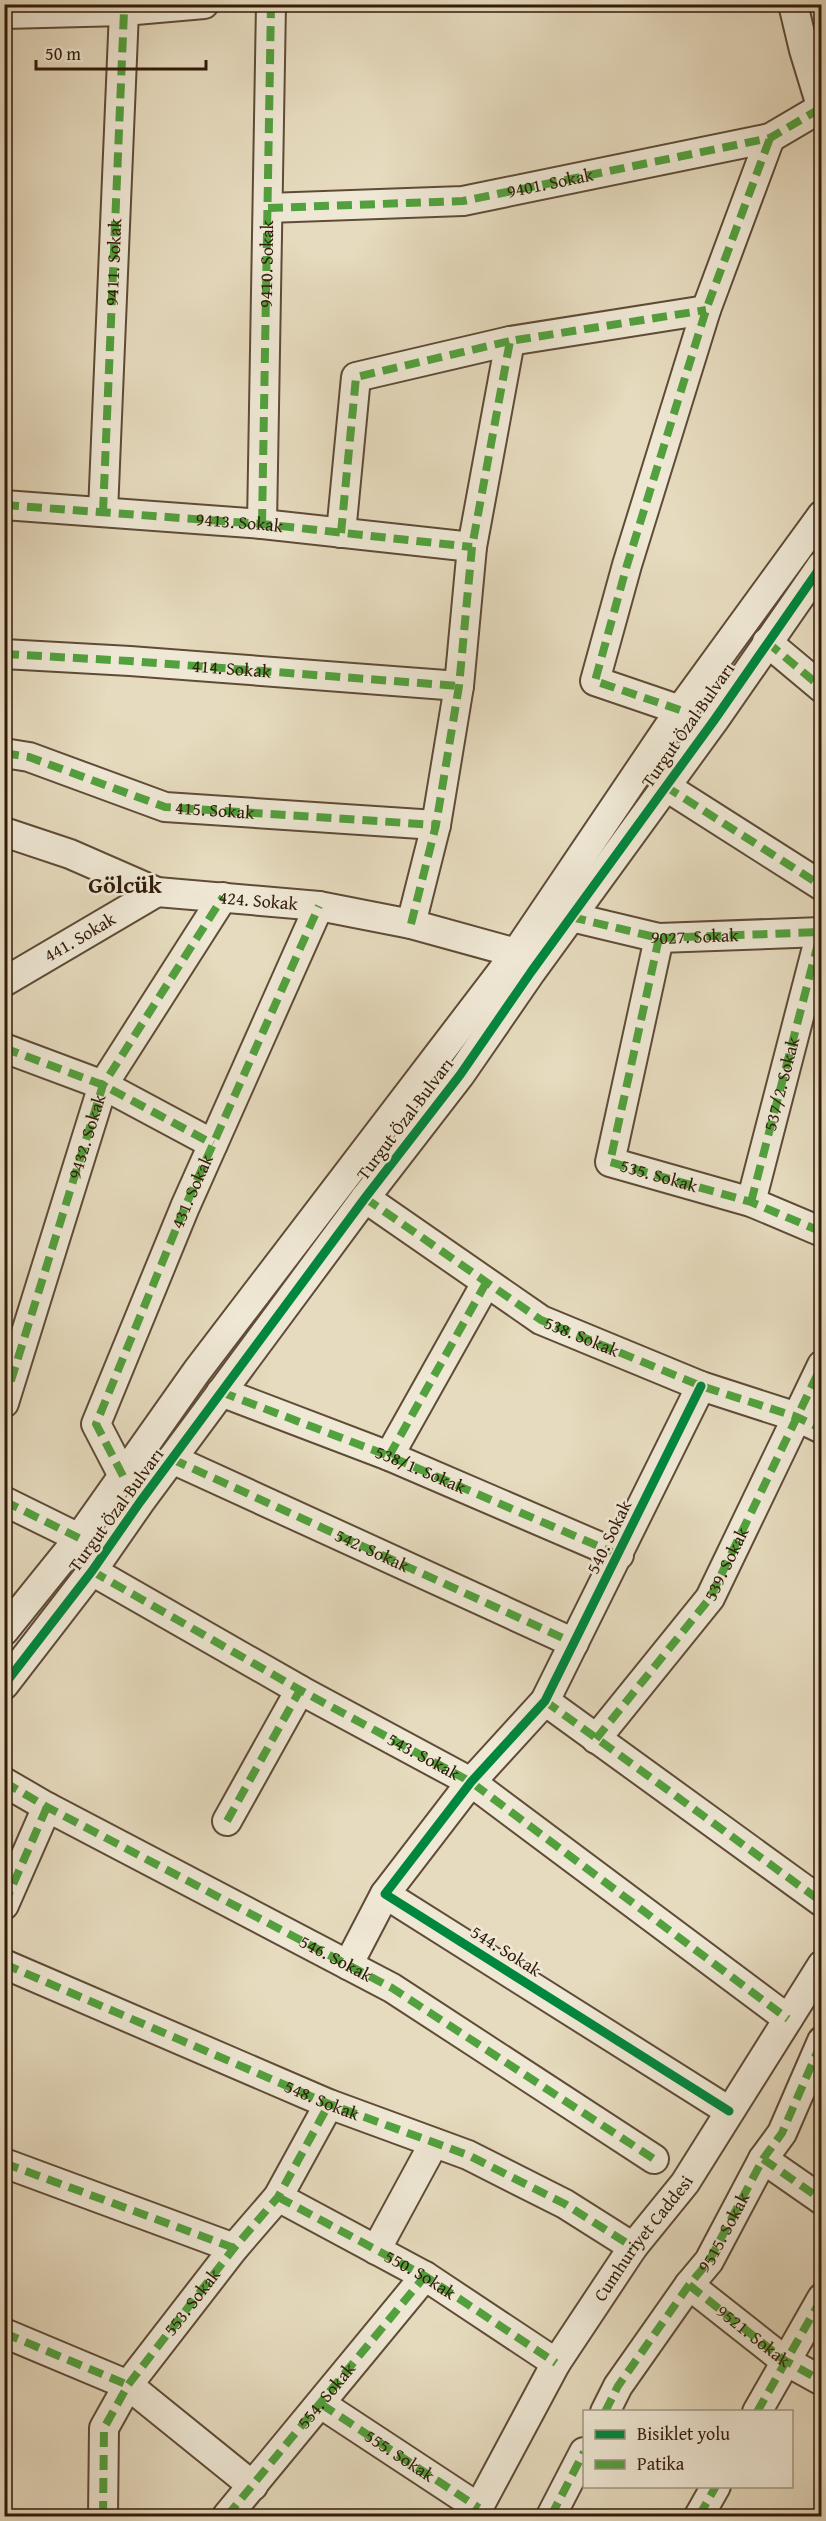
<svg xmlns="http://www.w3.org/2000/svg" width="826" height="2521" font-family="'Gentium Book Plus',serif">
<style>
.lines{fill:none;stroke-linecap:round;stroke-linejoin:round}
.minor-casing{stroke:#5f4b37;stroke-width:32}
.minor{stroke:#efe8d5;stroke-width:28}
.quiet{stroke:#52a13e;stroke-width:8;stroke-dasharray:15 8;stroke-linecap:butt}
.cycleway-casing{stroke:#efe8d5;stroke-width:13}
.cycleway{stroke:#00873e;stroke-width:9}
.labels{text-anchor:middle;stroke-width:5;stroke-linejoin:round;paint-order:stroke}
.street-label{font-size:18px;fill:#321b0a;stroke:#efe8d5}
.district-label{font-size:24px;font-weight:bold;fill:#321b0a;stroke:#efe8d5}
</style>
<rect width="100%" height="100%" fill="#e6dbbe"/>
<filter id="stains"><feTurbulence type="fractalNoise" baseFrequency=".00333" numOctaves="4"/><feColorMatrix values="0 0 0 0 .2 0 0 0 0 .09 0 0 0 0 .02 0 0 0 .5 -.17"/></filter>
<radialGradient id="worn" r=".72"><stop offset=".6" stop-color="#630" stop-opacity="0"/><stop offset="1" stop-color="#630" stop-opacity=".3"/></radialGradient>
<g class="lines">
<defs>
<g id="minor">
<polyline points="793,4 804,50 822,109"/>
<polyline points="4,14 124,11 204,4"/>
<polyline points="268,208 463,201 770,138 821,108"/>
<polyline points="4,505 262,524 472,547"/>
<path id="s1" d="M103,512L124,11"/>
<polyline points="262,524 271,4"/>
<polyline points="341,533 356,377 510,341"/>
<polyline points="767,642 822,688"/>
<polyline points="4,654 130,661 459,686"/>
<polyline points="680,710 595,681 627,565 706,310 770,138"/>
<polyline points="4,753 29,757 165,807 436,825"/>
<polyline points="665,786 822,886"/>
<path id="s2" d="M4,832L70,854L157,892L319,906L411,924L516,953"/>
<polyline points="571,917 659,938 822,932"/>
<polyline points="411,924 436,825 459,686 472,547 510,341 706,310"/>
<path id="s3" d="M659,938L610,1162L751,1202L822,1232"/>
<path id="s4" d="M4,982L157,892"/>
<polyline points="4,1048 103,1085 213,1144"/>
<polyline points="365,1198 541,1320 701,1386 797,1417 822,1429"/>
<polyline points="751,1202 821,932"/>
<polyline points="701,1386 545,1701 471,1782 385,1894 729,2111"/>
<path id="s5" d="M221,1392L389,1456L619,1555"/>
<polyline points="4,1403 103,1085 223,897"/>
<polyline points="389,1456 486,1283"/>
<path id="s6" d="M172,1459L574,1643"/>
<path id="s7" d="M123,1476L96,1424L185,1207L319,906"/>
<polyline points="4,1501 79,1538"/>
<path id="s8" d="M92,1571L300,1690L471,1782L788,2019"/>
<polyline points="4,1631 79,1538 197,1371 516,953 680,710 822,515"/>
<polyline points="4,1685 92,1571 140,1502 365,1198 460,1075 531,972 715,719 822,565"/>
<polyline points="545,1701 822,1902"/>
<polyline points="596,1739 710,1598 822,1365"/>
<polyline points="4,1782 47,1807 392,1988 654,2159"/>
<polyline points="227,1821 300,1690"/>
<polyline points="4,1905 47,1807"/>
<path id="s9" d="M4,1964L329,2104L468,2155L565,2204L633,2247"/>
<polyline points="348,1965 385,1894"/>
<polyline points="763,2159 822,2200"/>
<polyline points="4,2163 234,2248"/>
<polyline points="278,2197 425,2276 556,2363"/>
<polyline points="376,2250 434,2143"/>
<polyline points="689,2285 784,2360 822,2381"/>
<polyline points="4,2333 128,2385 253,2486"/>
<polyline points="321,2404 479,2508"/>
<polyline points="605,2412 618,2386 689,2285 709,2261 763,2159 782,2133 822,2041"/>
<polyline points="757,2412 822,2298"/>
<path id="s10" d="M103,2516L104,2428L128,2385L234,2248L278,2197L329,2104"/>
<path id="s11" d="M227,2516L425,2276"/>
<path id="s12" d="M474,2516L556,2363L633,2247L685,2183L822,1965"/>
<polyline points="551,2516 584,2452"/>
<polyline points="699,2516 716,2486"/>
</g>
</defs>
<use href="#minor" class="minor-casing"/>
<use href="#minor" class="minor"/>
<g class="quiet">
<path id="s13" d="M268,208L463,201L770,138L821,108"/>
<path id="s14" d="M4,505L262,524L472,547"/>
<polyline points="103,512 124,11"/>
<path id="s15" d="M262,524L271,4"/>
<polyline points="341,533 356,377 510,341"/>
<polyline points="767,642 822,688"/>
<path id="s16" d="M4,654L130,661L459,686"/>
<polyline points="680,710 595,681 627,565 706,310 770,138"/>
<path id="s17" d="M4,753L29,757L165,807L436,825"/>
<polyline points="665,786 822,886"/>
<path id="s18" d="M571,917L659,938L822,932"/>
<polyline points="411,924 436,825 459,686 472,547 510,341 706,310"/>
<polyline points="659,938 610,1162 751,1202 822,1232"/>
<polyline points="4,1048 103,1085 213,1144"/>
<path id="s19" d="M365,1198L541,1320L701,1386L797,1417L822,1429"/>
<path id="s20" d="M751,1202L821,932"/>
<polyline points="221,1392 389,1456 619,1555"/>
<path id="s21" d="M4,1403L103,1085L223,897"/>
<polyline points="389,1456 486,1283"/>
<polyline points="172,1459 574,1643"/>
<polyline points="123,1476 96,1424 185,1207 319,906"/>
<polyline points="4,1501 79,1538"/>
<polyline points="92,1571 300,1690 471,1782 788,2019"/>
<polyline points="545,1701 822,1902"/>
<path id="s22" d="M596,1739L710,1598L822,1365"/>
<path id="s23" d="M4,1782L47,1807L392,1988L654,2159"/>
<polyline points="227,1821 300,1690"/>
<polyline points="4,1905 47,1807"/>
<polyline points="4,1964 329,2104 468,2155 565,2204 633,2247"/>
<polyline points="763,2159 822,2200"/>
<polyline points="4,2163 234,2248"/>
<path id="s24" d="M278,2197L425,2276L556,2363"/>
<path id="s25" d="M689,2285L784,2360L822,2381"/>
<polyline points="4,2333 128,2385"/>
<path id="s26" d="M321,2404L479,2508"/>
<path id="s27" d="M605,2412L618,2386L689,2285L709,2261L763,2159L782,2133L822,2041"/>
<polyline points="757,2412 822,2298"/>
<polyline points="103,2516 104,2428 128,2385 234,2248 278,2197 329,2104"/>
<polyline points="227,2516 425,2276"/>
<polyline points="551,2516 584,2452"/>
<polyline points="699,2516 716,2486"/>
</g>
<defs>
<g id="cycleway">
<polyline points="701,1386 545,1701 471,1782 385,1894 729,2111"/>
<polyline points="4,1685 92,1571 140,1502 365,1198 460,1075 531,972 715,719 822,565"/>
</g>
</defs>
<use href="#cycleway" class="cycleway-casing"/>
<use href="#cycleway" class="cycleway"/>
</g>
<g class="labels">
<g class="street-label">
<text dy="6" stroke="none"><textPath href="#s13" startOffset="284">9401. Sokak</textPath></text>
<text dy="6" stroke="none"><textPath href="#s1" startOffset="250">9411. Sokak</textPath></text>
<text dy="6" stroke="none"><textPath href="#s15" startOffset="260">9410. Sokak</textPath></text>
<text dy="6" stroke="none"><textPath href="#s14" startOffset="236">9413. Sokak</textPath></text>
<text dy="6" stroke="none"><textPath href="#s16" startOffset="228">414. Sokak</textPath></text>
<text transform="translate(688 725) rotate(-55)" y="6">Turgut Özal Bulvarı</text>
<text dy="6" stroke="none"><textPath href="#s17" startOffset="220">415. Sokak</textPath></text>
<text dy="6" stroke="none"><textPath href="#s2" startOffset="266">424. Sokak</textPath></text>
<text dy="6" stroke="none"><textPath href="#s18" startOffset="126">9027. Sokak</textPath></text>
<text dy="6" stroke="none"><textPath href="#s4" startOffset="88">441. Sokak</textPath></text>
<text dy="6" stroke="none"><textPath href="#s20" startOffset="122">537/2. Sokak</textPath></text>
<text transform="translate(405 1119) rotate(-53)" y="6">Turgut Özal Bulvarı</text>
<text dy="6" stroke="none"><textPath href="#s21" startOffset="279">9432. Sokak</textPath></text>
<text dy="6" stroke="none"><textPath href="#s3" startOffset="280">535. Sokak</textPath></text>
<text dy="6" stroke="none"><textPath href="#s7" startOffset="310">431. Sokak</textPath></text>
<text dy="6" stroke="none"><textPath href="#s19" startOffset="258">538. Sokak</textPath></text>
<text dy="6" stroke="none"><textPath href="#s5" startOffset="214">538/1. Sokak</textPath></text>
<text transform="translate(116 1510) rotate(-54)" y="6">Turgut Özal Bulvarı</text>
<text transform="translate(609 1537) rotate(-64)" y="6">540. Sokak</text>
<text dy="6" stroke="none"><textPath href="#s6" startOffset="220">542. Sokak</textPath></text>
<text dy="6" stroke="none"><textPath href="#s22" startOffset="219">539. Sokak</textPath></text>
<text dy="6" stroke="none"><textPath href="#s8" startOffset="380">543. Sokak</textPath></text>
<text transform="translate(506 1951) rotate(32)" y="6">544. Sokak</text>
<text dy="6" stroke="none"><textPath href="#s23" startOffset="376">546. Sokak</textPath></text>
<text dy="6" stroke="none"><textPath href="#s9" startOffset="346">548. Sokak</textPath></text>
<text dy="6" stroke="none"><textPath href="#s27" startOffset="216">9515. Sokak</textPath></text>
<text dy="6" stroke="none"><textPath href="#s12" startOffset="326">Cumhuriyet Caddesi</textPath></text>
<text dy="6" stroke="none"><textPath href="#s24" startOffset="162">550. Sokak</textPath></text>
<text dy="6" stroke="none"><textPath href="#s10" startOffset="242">553. Sokak</textPath></text>
<text dy="6" stroke="none"><textPath href="#s25" startOffset="82">9521. Sokak</textPath></text>
<text dy="6" stroke="none"><textPath href="#s11" startOffset="156">554. Sokak</textPath></text>
<text dy="6" stroke="none"><textPath href="#s26" startOffset="94">555. Sokak</textPath></text>
</g>
<g class="district-label">
<text x="125" y="893">Gölcük</text>
</g>
</g>
<rect width="826" height="2521" fill="none" stroke="#e6dbbe" stroke-width="24"/>
<rect x="6" y="6" width="814" height="2509" fill="none" stroke="#321b0a" stroke-width="3"/>
<rect x="12" y="12" width="802" height="2497" fill="none" stroke="#321b0a" stroke-width="1.5"/>
<rect x="583" y="2410" width="210" height="78" fill="#efe8d5" stroke="#a39684" stroke-width="1.5"/>
<rect x="595" y="2430" width="30" height="9" fill="#00873e" stroke="#a39684" stroke-width="1.5"/>
<text x="637" y="2440" font-size="18" fill="#321b0a">Bisiklet yolu</text>
<rect x="595" y="2460" width="30" height="9" fill="#52a13e" stroke="#a39684" stroke-width="1.5"/>
<text x="637" y="2470" font-size="18" fill="#321b0a">Patika</text>
<path d="M36 60v9h170v-9" fill="none" stroke="#321b0a" stroke-width="3"/>
<text x="45" y="60" font-size="18" fill="#321b0a" stroke="#efe8d5" stroke-width="4.5" paint-order="stroke">50 m</text>
<rect width="100%" height="100%" filter="url(#stains)"/>
<rect width="100%" height="100%" fill="url(#worn)"/>
</svg>
